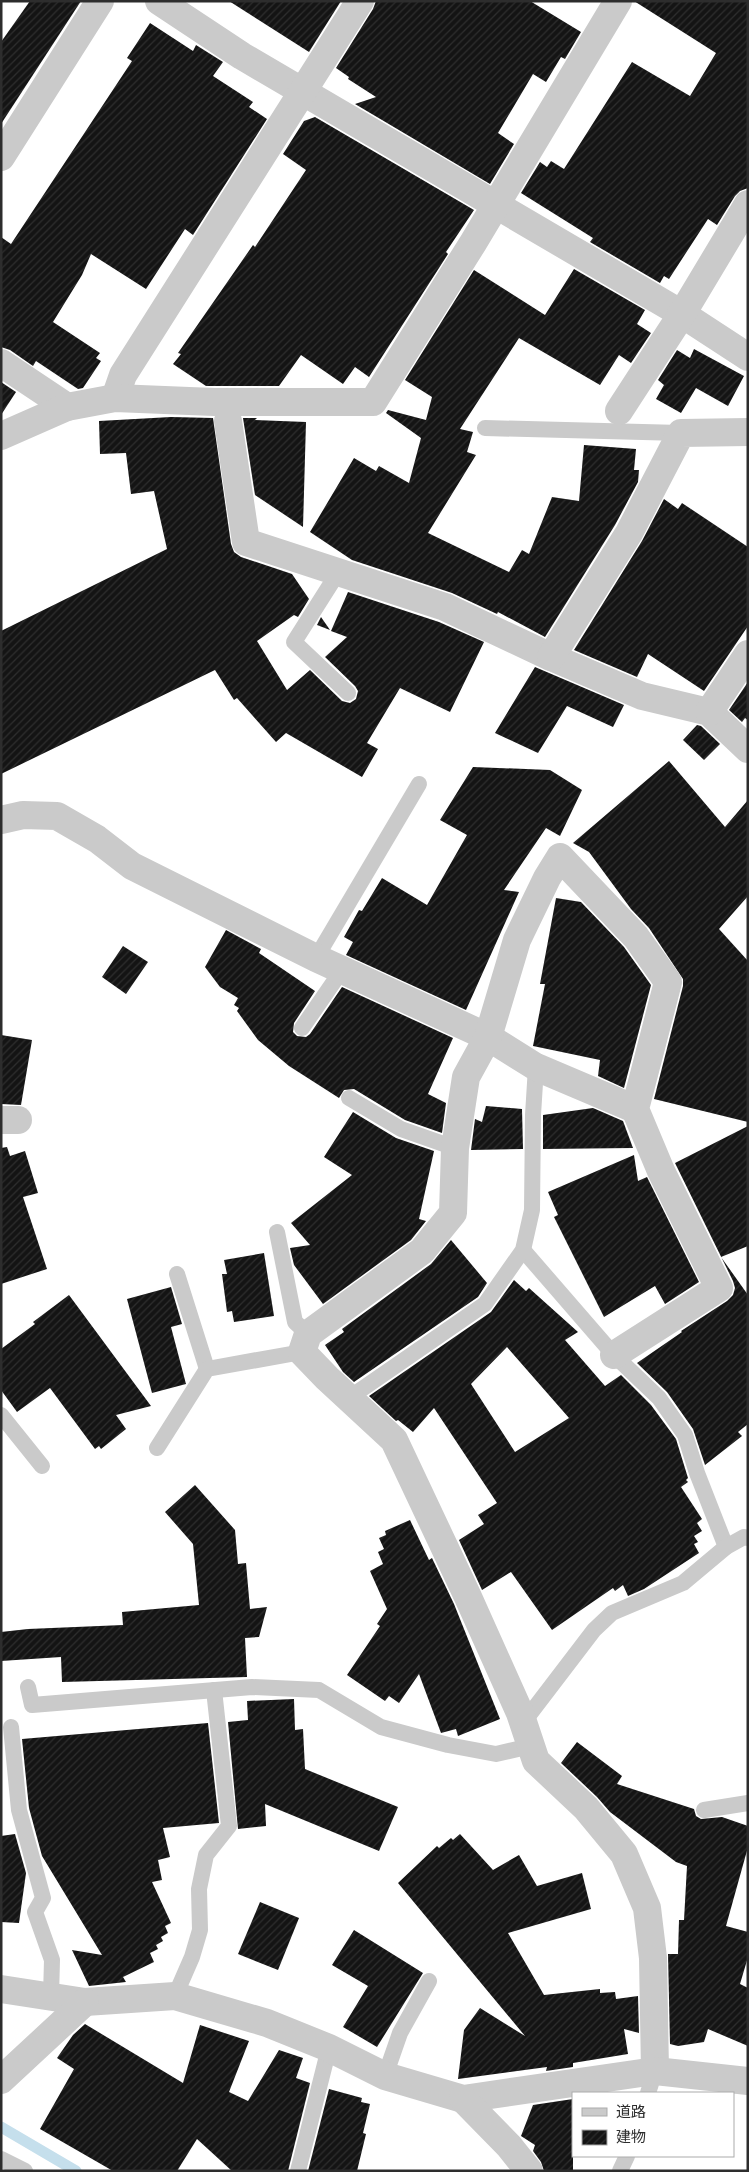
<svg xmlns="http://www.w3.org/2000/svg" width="749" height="2172" font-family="'Archivo Narrow','Noto Sans JP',sans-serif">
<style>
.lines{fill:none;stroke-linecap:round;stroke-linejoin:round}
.stream{stroke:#c5dfec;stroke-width:11}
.building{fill:url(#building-hatch);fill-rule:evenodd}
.lane{stroke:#cacaca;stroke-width:16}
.street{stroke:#cacaca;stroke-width:28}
</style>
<defs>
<pattern id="building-hatch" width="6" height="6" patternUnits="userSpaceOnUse" patternTransform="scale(1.25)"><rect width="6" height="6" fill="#141414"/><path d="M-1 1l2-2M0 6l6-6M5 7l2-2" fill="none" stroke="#2e2e2e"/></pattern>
</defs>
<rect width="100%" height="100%" fill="#fff"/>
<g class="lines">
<polyline class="stream" points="1,2127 76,2171"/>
</g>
<g class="building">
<polygon points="30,1 81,1 1,124 1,42"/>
<polygon points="229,1 341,1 309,52"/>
<polygon points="376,1 530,1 581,32 565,59 561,57 546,82 533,74 498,133 514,144 490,184 355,104 376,97 348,79 349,77 336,68 373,9"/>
<polygon points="634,1 748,1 748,188 740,191 735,196 717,225 708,219 669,279 664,276 660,283 590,242 593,238 521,193 540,162 547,167 551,161 564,169 632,62 690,96 716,53"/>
<polygon points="150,23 193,51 196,45 223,62 213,76 253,102 249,107 267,119 193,235 185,229 146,289 91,254 82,275 53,322 100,353 96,358 101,361 83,388 78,389 36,361 33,366 10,350 1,347 1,237 11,244 132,61 127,58"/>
<polygon points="315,117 474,210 446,252 448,254 369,377 355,367 343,384 301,355 279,386 206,386 173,364 181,354 178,353 253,245 255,247 306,170 283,154 304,121"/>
<polygon points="574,269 645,310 637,324 651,333 631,363 619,355 600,385 519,338 460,429 473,432 467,452 476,455 428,533 509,572 522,550 529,554 552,497 579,501 584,445 636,449 634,470 639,470 638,482 615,525 545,637 498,612 497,614 452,593 352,560 310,532 354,458 376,471 379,466 409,483 421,438 386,413 388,410 426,420 432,397 405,380 474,270 545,315"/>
<polygon points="694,349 744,376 728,406 696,388 681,413 656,399 664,385 658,380 677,350 690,358"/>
<polygon points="1,382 16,392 1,415"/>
<polygon points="171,417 213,418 231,544 234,552 241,557 292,574 309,599 298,617 294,615 257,641 287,690 310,670 342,701 350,703 356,699 358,691 355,686 325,657 347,637 331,631 348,592 439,622 484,642 450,712 400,688 367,743 378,749 362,777 286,733 276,742 237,698 234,700 215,670 1,774 1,631 167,549 154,491 131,494 126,453 100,454 99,421"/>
<polygon points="243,418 257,418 255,420 306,422 303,527 255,495"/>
<polygon points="664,499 678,509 682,503 748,547 748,626 704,691 648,654 637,677 574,650 642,541"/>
<polygon points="321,617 330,630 317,625"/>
<polygon points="535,667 624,705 613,727 567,706 538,753 495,733"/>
<polygon points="748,682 748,720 745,718 742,722 729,710"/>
<polygon points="697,725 701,726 720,744 704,760 683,740"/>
<polygon points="669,761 725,827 748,800 748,896 719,929 748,961 748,1122 654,1099 683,986 683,979 649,928 631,909 589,852 573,843"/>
<polygon points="473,767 550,770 582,790 560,836 546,828 504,890 519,892 466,1010 346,955 353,942 344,937 359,910 362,911 382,878 427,905 467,835 440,820"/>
<polygon points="556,898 581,902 624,947 651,985 624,1088 598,1076 600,1060 533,1046 545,984 540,984"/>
<polygon points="226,930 261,949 259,953 315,991 294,1023 293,1032 297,1036 306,1037 310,1034 342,987 453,1038 428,1094 446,1103 442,1133 405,1120 354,1089 344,1090 339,1098 289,1066 258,1040 237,1011 239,1008 234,1005 238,998 220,987 205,967"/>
<polygon points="123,946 148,962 126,994 102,977"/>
<polygon points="1,1035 32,1040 21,1105 1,1104"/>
<polygon points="486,1106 522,1109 523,1149 471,1150 475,1119 482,1122"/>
<polygon points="593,1108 623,1121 633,1148 543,1149 543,1115"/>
<polygon points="353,1112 396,1138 434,1151 419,1219 426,1221 411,1240 323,1304 294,1265 290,1248 310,1245 291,1223 352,1175 324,1157"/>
<polygon points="748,1126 748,1246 721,1257 748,1295 748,1424 738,1432 742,1436 705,1465 693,1429 667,1392 637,1363 682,1332 681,1331 727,1301 733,1295 735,1288 733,1281 675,1163"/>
<polygon points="7,1147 10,1156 25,1151 38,1193 23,1197 47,1269 1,1284 1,1148"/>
<polygon points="634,1155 638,1181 647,1177 699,1282 665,1304 655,1286 604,1317 554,1217 558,1215 548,1192"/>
<polygon points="451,1240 487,1283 478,1297 354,1382 343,1372 325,1345 344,1332 342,1329 431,1264"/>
<polygon points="264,1253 274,1316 234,1322 232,1311 227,1312 222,1274 227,1274 224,1260"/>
<path d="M514,1280L526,1291L529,1288L578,1332L565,1340L605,1386L621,1375L651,1405L676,1439L688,1478L686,1480L688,1482L681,1487L702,1519L697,1523L702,1531L694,1536L698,1542L694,1544L699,1553L644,1589L628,1596L623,1585L615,1591L613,1588L552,1630L511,1572L482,1590L459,1540L484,1524L478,1515L497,1503L434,1408L413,1432L398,1420L396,1421L369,1396L491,1312ZM507,1347L569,1418L515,1452L471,1384Z"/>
<polygon points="171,1287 182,1324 171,1327 186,1384 152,1393 127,1299"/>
<polygon points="69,1295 151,1406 116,1415 126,1429 101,1449 99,1446 95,1449 50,1388 17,1412 1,1390 1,1349 35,1324 33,1322"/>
<polygon points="195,1485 235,1530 238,1564 246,1563 250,1609 267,1607 259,1637 245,1638 247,1677 62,1682 61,1657 1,1661 1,1632 28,1629 123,1625 122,1612 199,1605 193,1544 165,1512"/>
<polygon points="410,1520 429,1560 432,1558 454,1604 500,1719 458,1736 456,1729 441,1733 419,1674 399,1703 389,1696 385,1701 347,1675 380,1626 377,1624 387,1609 370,1571 383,1564 378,1552 384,1549 379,1538 386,1535 385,1531"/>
<polygon points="294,1699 295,1730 303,1729 305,1769 398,1807 379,1851 265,1804 266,1826 238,1829 228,1722 248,1720 247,1701"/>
<polygon points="208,1723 219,1823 163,1828 170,1857 158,1860 162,1880 152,1882 171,1923 165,1926 168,1933 161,1937 163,1941 156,1945 158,1949 150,1953 154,1962 123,1977 126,1982 89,1986 72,1950 102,1955 42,1856 29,1808 22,1739"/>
<polygon points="577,1742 622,1776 617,1784 694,1809 696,1816 701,1819 722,1817 748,1826 748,1847 726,1926 748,1932 748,1957 740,1984 748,1988 748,2046 708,2029 704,2042 678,2046 670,2044 668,1954 678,1954 679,1920 684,1920 687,1866 676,1862 610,1812 597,1797 561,1763"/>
<polygon points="15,1834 26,1873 19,1923 1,1922 1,1836"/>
<polygon points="460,1834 493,1870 519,1855 537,1886 582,1873 591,1909 508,1933 544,1995 600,1989 600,1993 615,1992 616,1999 638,1996 639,2033 624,2029 628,2054 573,2063 573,2067 546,2071 547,2067 458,2079 464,2030 480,2008 525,2036 398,1883 437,1846 439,1848 451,1838 453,1840"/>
<polygon points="260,1902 299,1918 278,1970 238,1954"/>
<polygon points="354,1930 423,1973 377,2047 343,2027 368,1986 332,1965"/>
<polygon points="85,2024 183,2083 200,2025 249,2041 229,2092 248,2101 279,2050 303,2058 296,2078 310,2083 288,2171 232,2171 197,2139 177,2171 113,2171 40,2129 74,2069 57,2058 73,2035"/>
<polygon points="329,2089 362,2098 361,2102 370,2104 363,2133 366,2134 357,2171 308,2171"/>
<polygon points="573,2099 573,2171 544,2171 541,2162 533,2151 535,2145 521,2136 533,2105"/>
</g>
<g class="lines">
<g class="lane">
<polyline points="485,428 681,433"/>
<polyline points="339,571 294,642 348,693"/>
<polyline points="316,958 419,784"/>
<polyline points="302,1028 342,970"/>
<polyline points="349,1098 401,1129 455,1148"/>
<polyline points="277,1232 295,1322 308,1334"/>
<polyline points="523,1250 614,1355 659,1398 685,1435 697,1473 726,1547"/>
<polyline points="177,1274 207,1369"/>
<polyline points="349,1398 485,1304 523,1250 532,1210 533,1115 536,1067"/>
<polyline points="1,1415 42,1466"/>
<polyline points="157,1448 207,1369 302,1352"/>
<polyline points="28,1687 32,1705 252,1687 319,1690 381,1727 448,1745 496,1754 531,1746"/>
<polyline points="523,1723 594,1630 612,1613 683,1583 726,1547 744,1537 748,1538"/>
<polyline points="11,1727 19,1810 43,1898 35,1912 52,1960 51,1996"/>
<polyline points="704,1810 748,1803"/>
<polyline points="175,1996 192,1957 200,1930 199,1889 206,1855 229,1826 214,1690"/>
<polyline points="385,2076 400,2033 429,1981"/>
<polyline points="648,2093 655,2071"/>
<polyline points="1,2159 25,2171"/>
<polyline points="298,2171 329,2048"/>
<polyline points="620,2171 627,2156"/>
</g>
<g class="street">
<polyline points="159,1 242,56 682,314 748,357"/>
<polyline points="1,157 100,1"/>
<polyline points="1,363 67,407"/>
<polyline points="115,398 123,375 360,1"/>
<polyline points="619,411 682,314 748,204"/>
<polyline points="228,421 246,542 445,607 551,657 642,696 709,712 748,749"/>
<polyline points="1,436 67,407 115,398 214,402 373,402 473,243 618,1"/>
<polyline points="551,657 629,533 681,433 748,432"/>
<polyline points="709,712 748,654"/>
<polyline points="1,820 23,815 57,816 97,839 132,866 316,958 488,1037 536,1067 635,1109"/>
<polyline points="1,1120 18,1120"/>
<polyline points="614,1355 719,1288 661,1171 635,1109 668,982 636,937 560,857 547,878 517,940 488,1037 466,1077 455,1148 453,1213 422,1251 308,1334 302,1352 327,1378 394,1440 468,1597 520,1713 536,1761 586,1808 624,1854 647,1908 653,1958 655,2071"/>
<polyline points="1,1989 85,2002 175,1996 267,2023 329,2048 385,2076 463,2099 655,2071 748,2081"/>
<polyline points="1,2080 85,2002"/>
<polyline points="463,2099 509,2146 529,2171"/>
</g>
</g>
<rect width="749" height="2172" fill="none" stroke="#2d2d2d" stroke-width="5"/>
<rect x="572" y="2092" width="162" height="65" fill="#ffffff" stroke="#ababab"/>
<rect x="582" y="2108" width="25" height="8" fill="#cacaca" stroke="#ababab"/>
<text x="616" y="2117" font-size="15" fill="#2d2d2d">道路</text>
<rect x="582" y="2130" width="25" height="15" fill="url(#building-hatch)" stroke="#ababab"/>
<text x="616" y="2142" font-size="15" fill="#2d2d2d">建物</text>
</svg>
